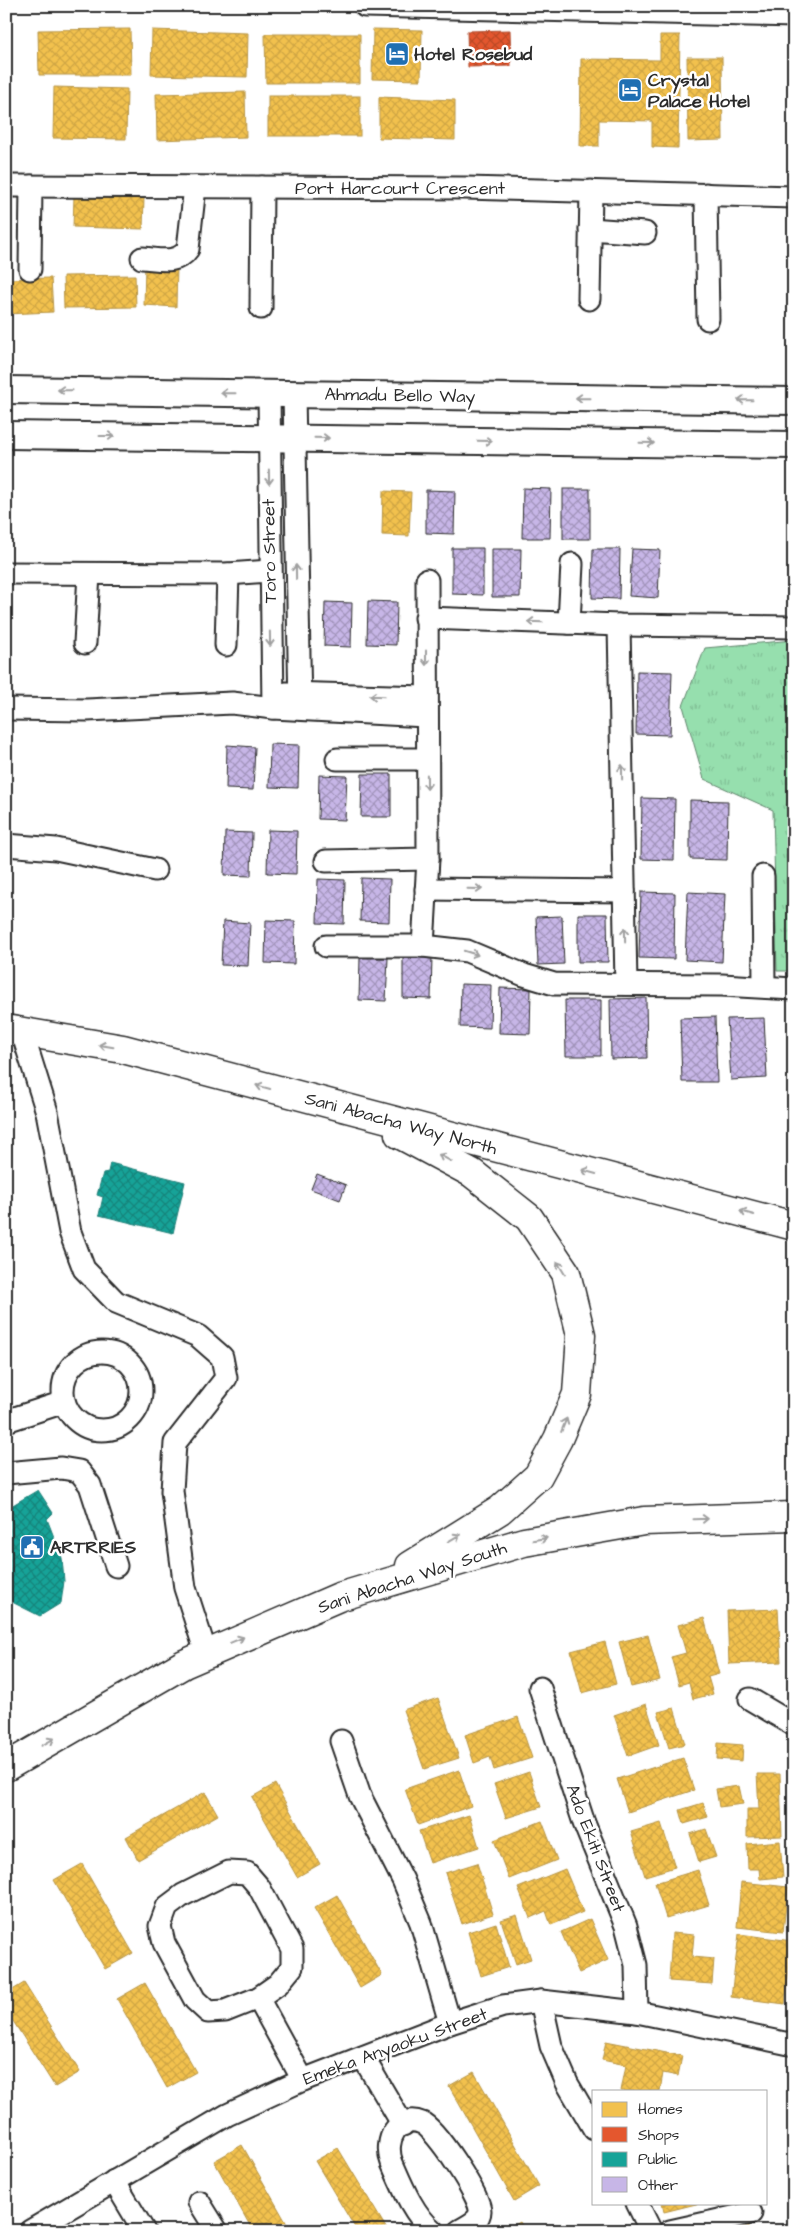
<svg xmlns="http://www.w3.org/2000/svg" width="800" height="2237" font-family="'Architects Daughter',sans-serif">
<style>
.grass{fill:url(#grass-tufts);stroke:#60856c}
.homes{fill:url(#homes-cross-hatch);stroke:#b69444}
.shops{fill:url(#shops-cross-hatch);stroke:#ac4a2d}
.public{fill:url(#public-cross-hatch);stroke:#1d7f77}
.building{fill:url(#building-cross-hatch);stroke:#2b2b2b}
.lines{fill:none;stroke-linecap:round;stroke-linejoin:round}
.minor-casing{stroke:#2b2b2b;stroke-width:25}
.major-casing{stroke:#2b2b2b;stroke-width:30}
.highway-casing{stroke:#2b2b2b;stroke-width:31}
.minor{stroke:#fff;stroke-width:21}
.major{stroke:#fff;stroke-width:26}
.highway{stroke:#fff;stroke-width:28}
.oneway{stroke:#a0a0a0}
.labels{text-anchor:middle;stroke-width:5;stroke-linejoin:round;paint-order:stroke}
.poi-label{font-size:18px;font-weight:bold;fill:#2b2b2b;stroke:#fff;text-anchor:start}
.street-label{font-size:18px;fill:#2b2b2b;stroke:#fff}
</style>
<defs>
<pattern id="grass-tufts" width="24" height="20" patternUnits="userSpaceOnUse" patternTransform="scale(1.25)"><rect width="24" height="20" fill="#96dfae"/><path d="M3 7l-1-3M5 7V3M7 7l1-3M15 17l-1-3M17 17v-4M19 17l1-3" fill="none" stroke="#81c096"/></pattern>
<pattern id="homes-cross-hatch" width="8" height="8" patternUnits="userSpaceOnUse" patternTransform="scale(1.25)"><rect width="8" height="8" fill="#f2c14e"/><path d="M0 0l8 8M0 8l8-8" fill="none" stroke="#d0a644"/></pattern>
<pattern id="shops-cross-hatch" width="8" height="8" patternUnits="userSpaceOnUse" patternTransform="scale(1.25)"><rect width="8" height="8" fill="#e4572e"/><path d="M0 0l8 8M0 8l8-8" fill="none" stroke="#b94827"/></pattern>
<pattern id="public-cross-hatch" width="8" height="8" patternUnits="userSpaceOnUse" patternTransform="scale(1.25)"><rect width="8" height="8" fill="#17a398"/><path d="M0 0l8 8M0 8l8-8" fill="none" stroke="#15857c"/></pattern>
<pattern id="building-cross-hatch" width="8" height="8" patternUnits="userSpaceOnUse" patternTransform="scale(1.25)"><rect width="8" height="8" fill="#c7b6e7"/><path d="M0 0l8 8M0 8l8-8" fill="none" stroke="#a294bb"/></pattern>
</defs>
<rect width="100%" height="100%" fill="#fff"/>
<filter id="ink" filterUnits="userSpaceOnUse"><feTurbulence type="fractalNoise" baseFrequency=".02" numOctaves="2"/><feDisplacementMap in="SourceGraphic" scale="10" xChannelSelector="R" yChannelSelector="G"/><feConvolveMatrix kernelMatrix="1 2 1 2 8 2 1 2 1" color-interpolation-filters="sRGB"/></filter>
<g filter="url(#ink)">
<polygon class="grass" points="794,640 794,971 777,971 773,810 704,779 683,706 705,648"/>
<g class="homes">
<polygon points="130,29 131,75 39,75 38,30"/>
<polygon points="373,29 422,30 421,80 372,79"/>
<polygon points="152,30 248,33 247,77 151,75"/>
<polygon points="265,34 360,34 360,83 266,83"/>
<polygon points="660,35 680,35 678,148 652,147 652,121 599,120 599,146 580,146 581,59 660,60"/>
<polygon points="687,57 722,57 723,140 688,141"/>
<polygon points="54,87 127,89 126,139 53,138"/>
<polygon points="245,92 246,137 157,140 156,94"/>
<rect x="268" y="96" width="92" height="40"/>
<polygon points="379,97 455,100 455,140 379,138"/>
<polygon points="74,196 144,198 143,229 73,227"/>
<polygon points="145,265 177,266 176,307 144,305"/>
<polygon points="135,275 136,307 64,308 63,276"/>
<polygon points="51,278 53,312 6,314 6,279"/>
<polygon points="383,491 411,492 409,536 382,535"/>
<polygon points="778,1609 781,1662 729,1664 727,1611"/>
<polygon points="704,1618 719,1674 708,1677 713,1694 693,1699 689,1682 679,1685 671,1657 686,1653 678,1625"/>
<polygon points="648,1635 660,1680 631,1687 619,1642"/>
<polygon points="605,1642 616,1684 582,1693 571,1651"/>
<polygon points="438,1698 459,1758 424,1769 403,1710"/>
<polygon points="646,1704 659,1745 628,1756 614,1715"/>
<polygon points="674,1708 685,1744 669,1748 658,1712"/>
<polygon points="518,1717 532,1758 494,1770 490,1757 474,1763 465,1735"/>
<polygon points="718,1743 743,1745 742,1761 717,1759"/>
<polygon points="683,1758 694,1790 628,1812 617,1779"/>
<polygon points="459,1770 471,1806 418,1825 405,1789"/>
<polygon points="529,1772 541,1807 506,1818 494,1784"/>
<polygon points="757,1774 780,1774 782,1836 747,1837 747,1809 759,1809"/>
<polygon points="275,1784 320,1864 297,1877 252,1797"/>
<polygon points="739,1786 743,1804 719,1807 716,1789"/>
<polygon points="205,1792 218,1815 138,1860 126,1837"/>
<polygon points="703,1803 708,1817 684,1824 680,1810"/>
<polygon points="469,1815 479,1847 430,1863 419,1831"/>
<polygon points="542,1821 557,1860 509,1879 494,1840"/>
<polygon points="661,1823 675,1867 645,1876 631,1832"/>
<polygon points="706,1829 716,1857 699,1862 690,1834"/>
<polygon points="780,1841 783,1877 760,1879 759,1869 748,1869 747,1844"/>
<polygon points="477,1863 493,1914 462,1924 445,1873"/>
<polygon points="82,1864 133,1953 105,1969 54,1880"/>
<polygon points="565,1869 583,1912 551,1925 546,1911 530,1918 518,1888"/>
<polygon points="698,1870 709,1905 666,1918 655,1883"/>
<polygon points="741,1882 788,1887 783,1932 737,1927"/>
<polygon points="337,1895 382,1975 360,1988 314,1908"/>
<polygon points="517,1915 531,1959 516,1964 501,1920"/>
<polygon points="590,1919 608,1960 579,1973 561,1932"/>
<polygon points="496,1923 509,1967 481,1976 468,1932"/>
<polygon points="672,1933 694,1935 692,1957 714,1959 712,1984 669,1981"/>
<polygon points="739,1934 792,1941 785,2004 731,1997"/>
<polygon points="24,1983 80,2072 55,2087 6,2010 6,1994"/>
<polygon points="145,1983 196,2072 167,2088 117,1999"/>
<polygon points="606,2041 682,2056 678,2076 663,2073 660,2091 621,2091 626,2065 602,2060"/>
<polygon points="474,2072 539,2186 514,2201 449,2086"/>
<polygon points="242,2145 291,2231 253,2231 214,2161"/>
<polygon points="338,2148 388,2231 357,2231 315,2161"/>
<polygon points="662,2203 700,2203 664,2212"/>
<polygon points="520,2222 525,2231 506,2231"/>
<polygon points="748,2222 750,2231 737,2231 735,2225"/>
</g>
<polygon class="shops" points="510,30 511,66 468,67 467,31"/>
<g class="public">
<polygon points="110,1163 185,1182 173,1233 99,1215 103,1197 97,1195 103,1173 108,1172"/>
<polygon points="38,1490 53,1513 47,1519 62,1558 64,1581 61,1603 40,1616 14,1603 6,1597 6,1509"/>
</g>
<g class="building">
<polygon points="523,488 551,489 550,538 522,538"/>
<rect x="563" y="489" width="27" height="50"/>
<polygon points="426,490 455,491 454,534 426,533"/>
<polygon points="452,548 483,548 483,595 452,594"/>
<polygon points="492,549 521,549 520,597 492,597"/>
<polygon points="593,549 620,549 619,599 592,598"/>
<polygon points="632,549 660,550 658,598 629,596"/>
<polygon points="368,601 397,602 396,645 367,644"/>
<polygon points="325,602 352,603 351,647 324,646"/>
<polygon points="637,671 672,672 670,735 636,734"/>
<polygon points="270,744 299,745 298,788 269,787"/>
<polygon points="227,745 255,747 253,790 226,789"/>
<polygon points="362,774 391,774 391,817 361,817"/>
<polygon points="319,775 347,776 345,820 318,819"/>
<polygon points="642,798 675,799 674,860 641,859"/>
<polygon points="690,800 728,801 727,860 690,859"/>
<polygon points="268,830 297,831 296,874 267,873"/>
<polygon points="225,832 252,833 251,876 224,875"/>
<polygon points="361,878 390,879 389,922 360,921"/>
<polygon points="318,879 345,880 344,924 317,923"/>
<polygon points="641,892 675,893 674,959 639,958"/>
<polygon points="688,892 725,894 722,962 685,960"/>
<polygon points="578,914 607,914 608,962 578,962"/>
<polygon points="562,916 564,964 538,965 536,917"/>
<polygon points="266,920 295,921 294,964 265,963"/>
<polygon points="223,921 250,923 248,966 221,965"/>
<polygon points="403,955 432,956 431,999 403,998"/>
<polygon points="360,957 388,958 386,1001 359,1000"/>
<polygon points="461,984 491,985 490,1028 460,1027"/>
<polygon points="500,988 531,989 530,1034 499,1033"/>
<polygon points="646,998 647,1058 611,1059 610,999"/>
<polygon points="565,1000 601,1000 601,1056 566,1056"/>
<polygon points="715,1017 717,1082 682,1082 680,1018"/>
<polygon points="764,1018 767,1078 731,1080 727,1019"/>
<polygon points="317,1174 346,1185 340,1200 311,1189"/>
</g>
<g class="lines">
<defs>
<g id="minor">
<polyline points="365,6 794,16"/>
<polyline points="6,186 466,188 794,197"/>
<polyline points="706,194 708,319"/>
<polyline points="590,229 645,233"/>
<path d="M142,258C159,259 177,265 188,249L195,187"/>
<polyline points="30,269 31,186"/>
<polyline points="589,299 591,191"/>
<polyline points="261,308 262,187"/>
<polyline points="269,393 273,708"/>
<polyline points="294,394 300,708"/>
<polyline points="6,573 228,574 270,571"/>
<polyline points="426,618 619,625 794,627"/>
<polyline points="569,623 572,564"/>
<polyline points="619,625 626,984"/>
<polyline points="85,643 89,574"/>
<polyline points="226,645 228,574"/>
<polyline points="286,693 426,697"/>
<polyline points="6,709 87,710 232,703 273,708 426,716"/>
<polyline points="337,759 427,759"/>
<polyline points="6,845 56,849 155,870"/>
<polyline points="326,861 428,859"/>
<polyline points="763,876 764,986"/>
<polyline points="426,889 624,891"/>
<polyline points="326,946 423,946 467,951 524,975 554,984 722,985 794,989"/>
<polyline points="423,946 428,859 427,580"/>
<polyline points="22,1032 47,1112 70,1232 84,1269 116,1302 198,1336 222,1357 226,1378 175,1443 172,1491 185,1588 206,1653"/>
<circle cx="102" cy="1391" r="39"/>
<polyline points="6,1421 64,1402"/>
<polyline points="6,1473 61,1468 79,1471 90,1485 116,1566"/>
<polyline points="540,1688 584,1823 626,1926 636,1965 637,2012"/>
<polyline points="750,1699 794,1725"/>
<polyline points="341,1741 360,1796 403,1880 421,1923 450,2023"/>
<polygon points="229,1872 247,1873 259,1887 292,1949 292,1967 278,1984 258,1998 225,2011 208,2012 195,2000 164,1943 160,1926 167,1907 183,1895"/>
<polyline points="258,1998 303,2080"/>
<polyline points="541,2001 551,2046 567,2083 594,2129"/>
<polyline points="363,2057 403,2125"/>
<polyline points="114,2181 144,2231"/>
<polyline points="199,2202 217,2231"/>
<polyline points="637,2203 651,2231"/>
<polyline points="30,2231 227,2115 303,2080 450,2023 503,2006 541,2001 637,2012 794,2045"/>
<path d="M433,2231C413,2214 402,2186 392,2163C383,2140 398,2113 422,2123C435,2128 481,2197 480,2211C480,2221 467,2226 459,2231"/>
<polyline points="670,2231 751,2213"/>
</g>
<g id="major">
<polyline points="6,390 794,401"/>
<polyline points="6,435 794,445"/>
</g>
<g id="highway">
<polyline points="6,1029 123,1049 794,1226"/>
<polyline points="399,1134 472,1173 529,1218 566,1273 581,1335 577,1394 558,1439 538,1476 500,1510 410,1566"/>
<polyline points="6,1767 184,1664 339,1597 524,1542 644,1521 794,1516"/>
</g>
</defs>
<use href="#minor" class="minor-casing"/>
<use href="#major" class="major-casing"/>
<use href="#highway" class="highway-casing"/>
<use href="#minor" class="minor"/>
<use href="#major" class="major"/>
<use href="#highway" class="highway"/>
</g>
<defs><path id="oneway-shaft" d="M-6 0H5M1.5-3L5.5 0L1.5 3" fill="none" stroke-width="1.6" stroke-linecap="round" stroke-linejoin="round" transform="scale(1.25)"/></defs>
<g class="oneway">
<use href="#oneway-shaft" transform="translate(65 390) rotate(-179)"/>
<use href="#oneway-shaft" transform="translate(228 393) rotate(-179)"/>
<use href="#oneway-shaft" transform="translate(583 398) rotate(-179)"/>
<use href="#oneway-shaft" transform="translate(745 400) rotate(-179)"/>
<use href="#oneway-shaft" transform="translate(107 436)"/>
<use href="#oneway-shaft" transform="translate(322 438) rotate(1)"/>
<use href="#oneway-shaft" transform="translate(485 441) rotate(1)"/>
<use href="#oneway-shaft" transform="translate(647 443) rotate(1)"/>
<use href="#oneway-shaft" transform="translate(269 477) rotate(89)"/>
<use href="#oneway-shaft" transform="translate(296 572) rotate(-91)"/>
<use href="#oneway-shaft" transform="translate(535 622) rotate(-178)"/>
<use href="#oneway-shaft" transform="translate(270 639) rotate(89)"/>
<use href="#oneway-shaft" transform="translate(426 658) rotate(90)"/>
<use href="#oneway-shaft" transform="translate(377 696) rotate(-178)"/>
<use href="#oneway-shaft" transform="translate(622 772) rotate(-91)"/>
<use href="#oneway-shaft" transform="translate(427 782) rotate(89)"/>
<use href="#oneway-shaft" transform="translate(475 889) rotate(1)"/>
<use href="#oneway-shaft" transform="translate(625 935) rotate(-91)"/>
<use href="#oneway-shaft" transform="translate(471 953) rotate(17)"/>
<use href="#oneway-shaft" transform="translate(106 1046) rotate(-171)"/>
<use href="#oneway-shaft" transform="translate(263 1087) rotate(-165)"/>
<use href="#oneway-shaft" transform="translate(445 1158) rotate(-151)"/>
<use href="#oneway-shaft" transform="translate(589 1172) rotate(-165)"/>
<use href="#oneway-shaft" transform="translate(747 1213) rotate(-165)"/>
<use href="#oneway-shaft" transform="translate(561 1268) rotate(-121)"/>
<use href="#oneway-shaft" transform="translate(564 1425) rotate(-68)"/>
<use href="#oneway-shaft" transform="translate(701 1519) rotate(-2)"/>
<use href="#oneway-shaft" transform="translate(454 1538) rotate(-31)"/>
<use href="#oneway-shaft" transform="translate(540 1539) rotate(-10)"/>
<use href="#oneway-shaft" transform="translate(237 1640) rotate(-23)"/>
<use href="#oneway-shaft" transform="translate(48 1742) rotate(-30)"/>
</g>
</g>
<defs>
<symbol id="hotel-square" viewBox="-11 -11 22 22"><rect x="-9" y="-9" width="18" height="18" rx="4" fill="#1f6fb2" stroke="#fff"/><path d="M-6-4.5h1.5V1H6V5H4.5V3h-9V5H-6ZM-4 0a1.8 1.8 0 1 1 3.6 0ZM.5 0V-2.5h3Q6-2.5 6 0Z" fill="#fff"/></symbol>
<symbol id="civic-square" viewBox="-11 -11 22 22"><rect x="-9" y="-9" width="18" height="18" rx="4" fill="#1f6fb2" stroke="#fff"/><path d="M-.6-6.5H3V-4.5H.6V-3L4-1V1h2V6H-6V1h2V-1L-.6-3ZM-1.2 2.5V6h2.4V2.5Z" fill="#fff"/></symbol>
</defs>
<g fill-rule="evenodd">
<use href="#hotel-square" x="383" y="40" width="28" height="28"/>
<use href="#hotel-square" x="616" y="76" width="28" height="28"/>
<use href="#civic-square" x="18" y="1533" width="28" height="28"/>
</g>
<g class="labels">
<g class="poi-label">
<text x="414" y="60">Hotel Rosebud</text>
<text x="648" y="86">Crystal<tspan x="648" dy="21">Palace Hotel</tspan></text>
<text x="50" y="1553">ARTRRIES</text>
</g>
<g class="street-label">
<text x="400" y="194">Port Harcourt Crescent</text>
<text transform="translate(400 395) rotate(1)" y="6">Ahmadu Bello Way</text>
<text transform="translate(269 551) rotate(-91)" y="6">Toro Street</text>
<text transform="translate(401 1123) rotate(15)" y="6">Sani Abacha Way North</text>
<text transform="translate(412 1577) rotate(-18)" y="6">Sani Abacha Way South</text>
<text transform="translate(596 1848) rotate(69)" y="6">Ado Ekiti Street</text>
<text transform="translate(395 2046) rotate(-20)" y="6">Emeka Anyaoku Street</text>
</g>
</g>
<rect width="800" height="2237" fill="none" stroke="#fff" stroke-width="25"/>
<rect x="12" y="12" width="775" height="2212" fill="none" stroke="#2b2b2b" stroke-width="2" filter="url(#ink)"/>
<rect x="592" y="2090" width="175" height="115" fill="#ffffff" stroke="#aaaaaa"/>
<rect x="602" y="2102" width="25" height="15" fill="#f2c14e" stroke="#aaaaaa"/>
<text x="638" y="2114" font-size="15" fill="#2b2b2b">Homes</text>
<rect x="602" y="2127" width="25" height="15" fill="#e4572e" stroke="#aaaaaa"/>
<text x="638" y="2140" font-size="15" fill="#2b2b2b">Shops</text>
<rect x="602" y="2152" width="25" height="15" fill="#17a398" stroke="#aaaaaa"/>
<text x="638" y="2164" font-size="15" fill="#2b2b2b">Public</text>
<rect x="602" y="2177" width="25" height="15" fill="#c7b6e7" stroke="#aaaaaa"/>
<text x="638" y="2190" font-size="15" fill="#2b2b2b">Other</text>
</svg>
